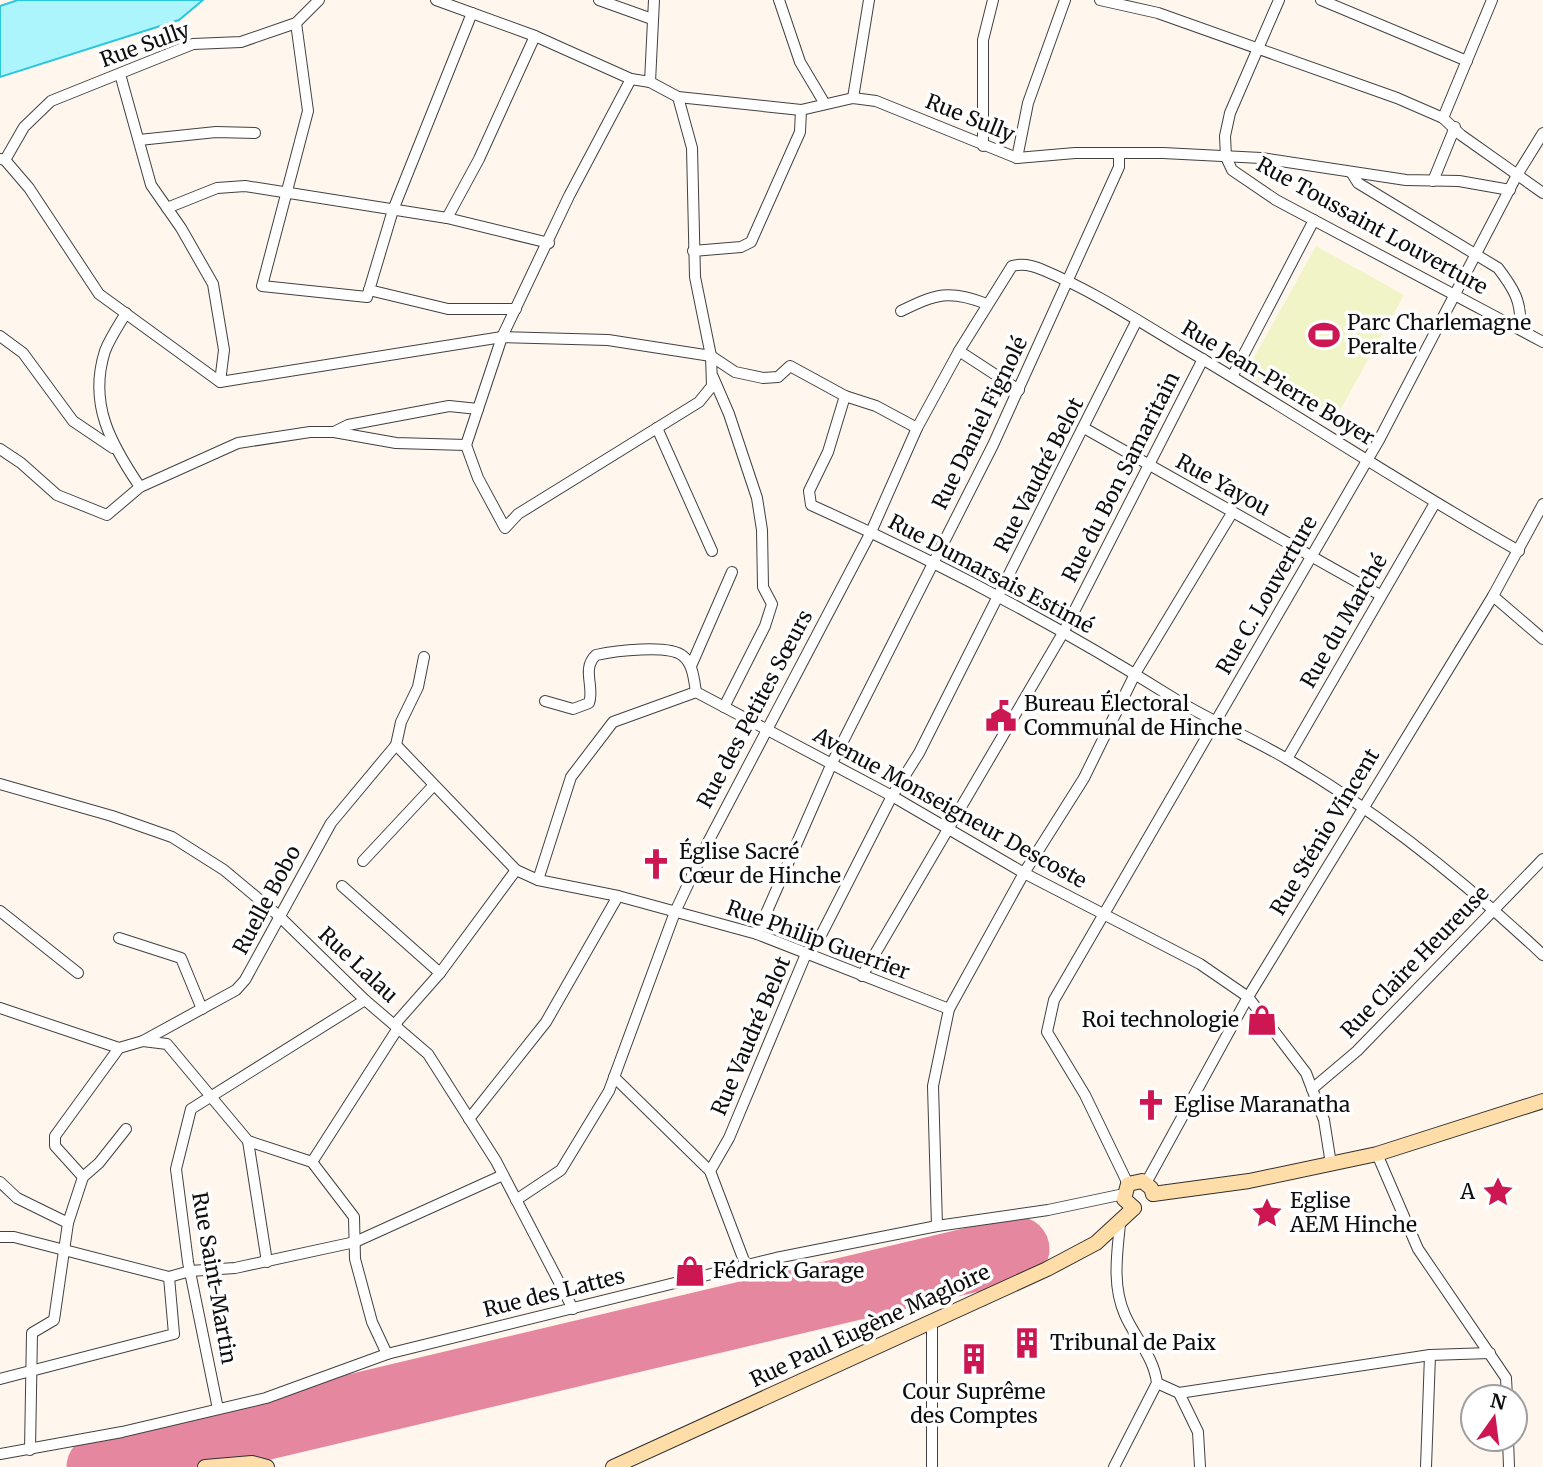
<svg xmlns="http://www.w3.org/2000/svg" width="1543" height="1467" font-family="Merriweather,serif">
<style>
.pitch{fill:#f1f4c6}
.water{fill:#adf5fc;stroke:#2cc7db;stroke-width:2}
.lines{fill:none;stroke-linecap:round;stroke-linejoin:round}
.runway{stroke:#e687a0;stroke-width:65}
.minor-casing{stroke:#414141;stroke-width:12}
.secondary-casing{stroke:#303030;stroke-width:16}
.minor{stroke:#fff;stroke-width:10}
.secondary{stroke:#ffdda9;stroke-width:14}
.labels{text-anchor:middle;stroke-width:7;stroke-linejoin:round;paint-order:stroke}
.street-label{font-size:21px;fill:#0e0e0e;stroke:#fff}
.poi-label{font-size:21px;fill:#0e0e0e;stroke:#fff;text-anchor:start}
</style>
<rect width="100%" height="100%" fill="#fff7ee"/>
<polygon class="pitch" points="1316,246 1404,295 1333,423 1245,374"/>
<polygon class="water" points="18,0 203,0 179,20 0,77 0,6"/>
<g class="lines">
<polyline class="runway" points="99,1467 1017,1249"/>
<defs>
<g id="minor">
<polyline points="436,0 535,36 631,79 650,82 678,97 801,110 853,98 876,101 1017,158 1075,153 1163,153 1261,158 1406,180 1459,181 1510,190"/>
<polyline points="599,0 652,19"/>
<polyline points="779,0 800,62 825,104"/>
<polyline points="1100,0 1158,13 1397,98 1443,118 1461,135 1543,193"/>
<polyline points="1279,0 1230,113 1225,136 1226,157 1232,170 1276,200 1543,342"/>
<polyline points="1321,0 1467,61"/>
<polyline points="296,23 308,111 262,286 367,297 393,210 472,13"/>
<polyline points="120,74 151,185 181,228 213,284 224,350 220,382"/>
<polyline points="650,82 654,0"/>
<polyline points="853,98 869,0"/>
<polyline points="1443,118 1492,0"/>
<polyline points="139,140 216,132 255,133"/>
<polyline points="983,146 983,40 993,0"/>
<polyline points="1017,158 1028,103 1065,0"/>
<path d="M0,159L5,160L29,188L99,294L220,382L502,337L608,340L711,356L735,372L763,378L778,377L790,366L845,396L828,452L809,491L811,505C934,560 1062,628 1175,699C1211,721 1251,738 1287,759C1380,813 1465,882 1543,955"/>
<polyline points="5,160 24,127 51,101 193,44 241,42 296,23 319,0"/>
<path d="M1351,172L1358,183L1498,268C1514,289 1522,302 1520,328"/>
<polyline points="1433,181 1455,127"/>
<polyline points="167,208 217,188 245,186 447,218 549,243"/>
<polyline points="447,218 479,159 535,36"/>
<polyline points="693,251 741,247 751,242 800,132 801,110"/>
<polyline points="369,290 448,309 516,309"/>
<path d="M901,311C936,294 949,289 987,304"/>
<path d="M126,313C119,325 110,338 105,351C88,404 111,444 140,487"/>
<polyline points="0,336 23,353 73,421 113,448"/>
<polyline points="959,351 1019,390"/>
<polyline points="1233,375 1314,220"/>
<polyline points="713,377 729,414 757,498 762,530 763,587 772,604 765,626 724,707"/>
<polyline points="845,396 876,406 917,428"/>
<polyline points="657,428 712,551"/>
<polyline points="1084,428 1380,595"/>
<polyline points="334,432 348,425 449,406 478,409"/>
<polyline points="466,445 502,337 569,196 631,79"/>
<polyline points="0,449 21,463 57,495 107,515 140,487 238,443 310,432 334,432 396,443 466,445 478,478 505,528 518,514 699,402 712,386 711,356 695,277 692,148 678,97"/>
<polyline points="1493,596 1543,639"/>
<polyline points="691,666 732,572"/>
<path d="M545,701L573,709L589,703C595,687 581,669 596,655C614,651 669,644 683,656C693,664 694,680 696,692"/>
<polyline points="396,745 516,870 538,880 618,896 757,934 949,1009"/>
<polyline points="1287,759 1435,503"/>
<polyline points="0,784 112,816 172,837 224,870 279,916 365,1000 428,1054 496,1161 573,1309"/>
<polyline points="363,861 433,786"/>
<polyline points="538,880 571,777 613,722 696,692 892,796 1024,873 1200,964 1248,997 1306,1073 1324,1120 1331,1164"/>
<polyline points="342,886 440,973"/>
<polyline points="0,911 78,973"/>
<polyline points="757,934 832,763 993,445 1119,167 1119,154"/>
<polyline points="119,938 181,958 202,1009"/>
<polyline points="862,976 1063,633 1203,359"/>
<polyline points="0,1008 119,1048 143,1041 167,1044 248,1141 312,1162 354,1217 355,1259 372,1322 387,1354"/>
<polyline points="395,1024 440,973 516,870"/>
<polyline points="143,1041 236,990 245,980 331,823 396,745 401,722 418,687 424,657"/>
<polyline points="614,1077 710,1171 746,1266"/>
<polyline points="1312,1089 1357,1051 1543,859"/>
<polyline points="469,1119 546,1022 618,896"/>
<polyline points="248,1141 267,1262"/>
<polyline points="1377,1154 1418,1249 1506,1378 1507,1397"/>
<polyline points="312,1162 398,1028"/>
<polyline points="710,1171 729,1138 806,954 819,939 892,796 919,753 1137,320"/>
<polyline points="83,1177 55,1146 55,1136 119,1048"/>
<polyline points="0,1182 17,1198 68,1223 54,1320 32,1333 30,1450"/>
<polyline points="1146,1183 1248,997 1493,596 1543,504"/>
<polyline points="1128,1184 1085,1095 1047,1032 1054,1000 1379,440 1517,175 1543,133"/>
<path d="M516,1200L561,1170L609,1091L675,912L707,844L871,532L917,428L959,351L1012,266C1023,263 1032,265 1043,270C1091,290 1137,320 1182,347C1295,413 1404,486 1519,551"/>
<polyline points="68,1223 83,1177 99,1163 126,1129"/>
<polyline points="937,1226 933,1086 949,1009 1024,873 1084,778 1136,672 1232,513"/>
<polyline points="0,1237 14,1237 169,1277 190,1271 235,1268 355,1242 503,1175"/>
<polyline points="0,1379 174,1334 169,1277"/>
<polyline points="1157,1383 1179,1393 1198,1432 1200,1467"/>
<polyline points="1179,1393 1430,1355 1490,1353"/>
<polyline points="218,1409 188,1262 176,1169 191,1109 365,1000"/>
<polyline points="1508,1439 1509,1467"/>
<polyline points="0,1454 122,1432 266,1398 387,1354 776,1258 937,1226 1048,1210 1124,1194"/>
<polyline points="932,1467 932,1321"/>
<path d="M1114,1467L1157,1383C1154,1357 1135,1338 1125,1315C1112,1286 1117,1254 1120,1224"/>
<polyline points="1426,1467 1430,1355"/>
</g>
<g id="secondary">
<polyline points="1153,1194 1249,1181 1377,1154 1543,1101"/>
<polyline points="1134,1208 1124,1199 1128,1184 1142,1181 1151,1188 1153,1194"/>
<polyline points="205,1467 252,1463 267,1467"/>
<polyline points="613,1467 1047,1269 1096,1243 1134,1208"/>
</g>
</defs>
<use href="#minor" class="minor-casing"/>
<use href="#secondary" class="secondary-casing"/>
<use href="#minor" class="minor"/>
<use href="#secondary" class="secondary"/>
</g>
<defs>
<symbol id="stadium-bare" viewBox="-9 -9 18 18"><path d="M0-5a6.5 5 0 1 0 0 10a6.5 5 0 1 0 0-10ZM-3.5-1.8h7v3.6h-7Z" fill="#cc1753" stroke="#fff" stroke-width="2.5" paint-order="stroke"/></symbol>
<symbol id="civic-bare" viewBox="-9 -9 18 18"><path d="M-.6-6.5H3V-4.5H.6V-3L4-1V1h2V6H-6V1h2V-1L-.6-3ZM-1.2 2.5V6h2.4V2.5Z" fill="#cc1753" stroke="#fff" stroke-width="2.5" paint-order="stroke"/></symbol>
<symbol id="church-bare" viewBox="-9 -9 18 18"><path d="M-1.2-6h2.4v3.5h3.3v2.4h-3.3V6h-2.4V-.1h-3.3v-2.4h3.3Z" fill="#cc1753" stroke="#fff" stroke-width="2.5" paint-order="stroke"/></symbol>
<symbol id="shop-bare" viewBox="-9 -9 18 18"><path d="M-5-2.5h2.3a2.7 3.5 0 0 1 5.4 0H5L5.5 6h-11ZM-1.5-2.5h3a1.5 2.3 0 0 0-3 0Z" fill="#cc1753" stroke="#fff" stroke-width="2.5" paint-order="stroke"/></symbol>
<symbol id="sight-bare" viewBox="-9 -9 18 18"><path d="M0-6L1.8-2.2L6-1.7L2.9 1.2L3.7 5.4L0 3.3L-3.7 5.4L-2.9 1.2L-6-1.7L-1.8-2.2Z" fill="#cc1753" stroke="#fff" stroke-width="2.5" paint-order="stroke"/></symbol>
<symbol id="building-bare" viewBox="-9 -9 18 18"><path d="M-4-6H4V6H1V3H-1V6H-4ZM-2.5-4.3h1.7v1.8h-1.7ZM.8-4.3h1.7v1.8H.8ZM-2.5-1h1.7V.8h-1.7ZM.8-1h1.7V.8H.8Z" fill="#cc1753" stroke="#fff" stroke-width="2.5" paint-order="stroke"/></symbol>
</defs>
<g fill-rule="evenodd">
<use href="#stadium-bare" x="1302" y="313" width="44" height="44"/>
<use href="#civic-bare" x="979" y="694" width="44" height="44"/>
<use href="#church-bare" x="634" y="842" width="44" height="44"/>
<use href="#shop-bare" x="1240" y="998" width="44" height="44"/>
<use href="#church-bare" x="1129" y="1083" width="44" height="44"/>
<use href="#sight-bare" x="1476" y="1170" width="44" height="44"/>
<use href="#sight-bare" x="1245" y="1191" width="44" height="44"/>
<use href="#shop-bare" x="668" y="1249" width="44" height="44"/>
<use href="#building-bare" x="1005" y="1321" width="44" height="44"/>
<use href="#building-bare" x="952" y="1337" width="44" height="44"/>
</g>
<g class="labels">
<g class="street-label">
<text transform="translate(145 45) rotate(-20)" y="7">Rue Sully</text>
<text transform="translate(970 118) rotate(22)" y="7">Rue Sully</text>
<text transform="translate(1372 226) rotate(29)" y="7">Rue Toussaint Louverture</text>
<text transform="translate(1278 383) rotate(31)" y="7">Rue Jean-Pierre Boyer</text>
<text transform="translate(980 423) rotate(-64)" y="7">Rue Daniel Fignolé</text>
<text transform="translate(1039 475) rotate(-63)" y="7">Rue Vaudré Belot</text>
<text transform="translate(1121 477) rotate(-63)" y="7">Rue du Bon Samaritain</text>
<text transform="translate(1223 485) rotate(29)" y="7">Rue Yayou</text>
<text transform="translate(991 574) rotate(28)" y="7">Rue Dumarsais Estimé</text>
<text transform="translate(1267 595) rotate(-60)" y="7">Rue C. Louverture</text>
<text transform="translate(1344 621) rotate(-60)" y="7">Rue du Marché</text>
<text transform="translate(755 709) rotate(-62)" y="7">Rue des Petites Sœurs</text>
<text transform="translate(950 808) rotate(29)" y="7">Avenue Monseigneur Descoste</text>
<text transform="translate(1325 832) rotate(-59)" y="7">Rue Sténio Vincent</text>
<text transform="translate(267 900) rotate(-62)" y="7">Ruelle Bobo</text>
<text transform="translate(818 940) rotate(20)" y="7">Rue Philip Guerrier</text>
<text transform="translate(1415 962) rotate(-46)" y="7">Rue Claire Heureuse</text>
<text transform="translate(358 965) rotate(43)" y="7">Rue Lalau</text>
<text transform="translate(751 1036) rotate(-67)" y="7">Rue Vaudré Belot</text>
<text transform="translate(214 1278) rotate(80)" y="7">Rue Saint-Martin</text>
<text transform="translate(554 1293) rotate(-14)" y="7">Rue des Lattes</text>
<text transform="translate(870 1326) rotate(-25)" y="7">Rue Paul Eugène Magloire</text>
</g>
<g class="poi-label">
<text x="1347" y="330">Parc Charlemagne<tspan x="1347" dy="24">Peralte</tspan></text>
<text x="1024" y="711">Bureau Électoral<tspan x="1024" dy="24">Communal de Hinche</tspan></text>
<text x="679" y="859">Église Sacré<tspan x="679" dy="24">Cœur de Hinche</tspan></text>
<text x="1239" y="1027" text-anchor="end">Roi technologie</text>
<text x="1174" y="1112">Eglise Maranatha</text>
<text x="1475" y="1199" text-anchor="end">A</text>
<text x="1290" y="1208">Eglise<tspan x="1290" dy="24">AEM Hinche</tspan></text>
<text x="713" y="1278">Fédrick Garage</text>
<text x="1050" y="1350">Tribunal de Paix</text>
<text x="974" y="1399" text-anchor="middle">Cour Suprême<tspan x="974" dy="24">des Comptes</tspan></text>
</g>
</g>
<g transform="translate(1494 1418) rotate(14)"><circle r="33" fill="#ffffff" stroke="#9f9f9f" stroke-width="2"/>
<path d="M0-5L12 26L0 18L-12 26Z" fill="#cc1753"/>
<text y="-10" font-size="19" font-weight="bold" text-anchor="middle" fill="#0e0e0e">N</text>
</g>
</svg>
